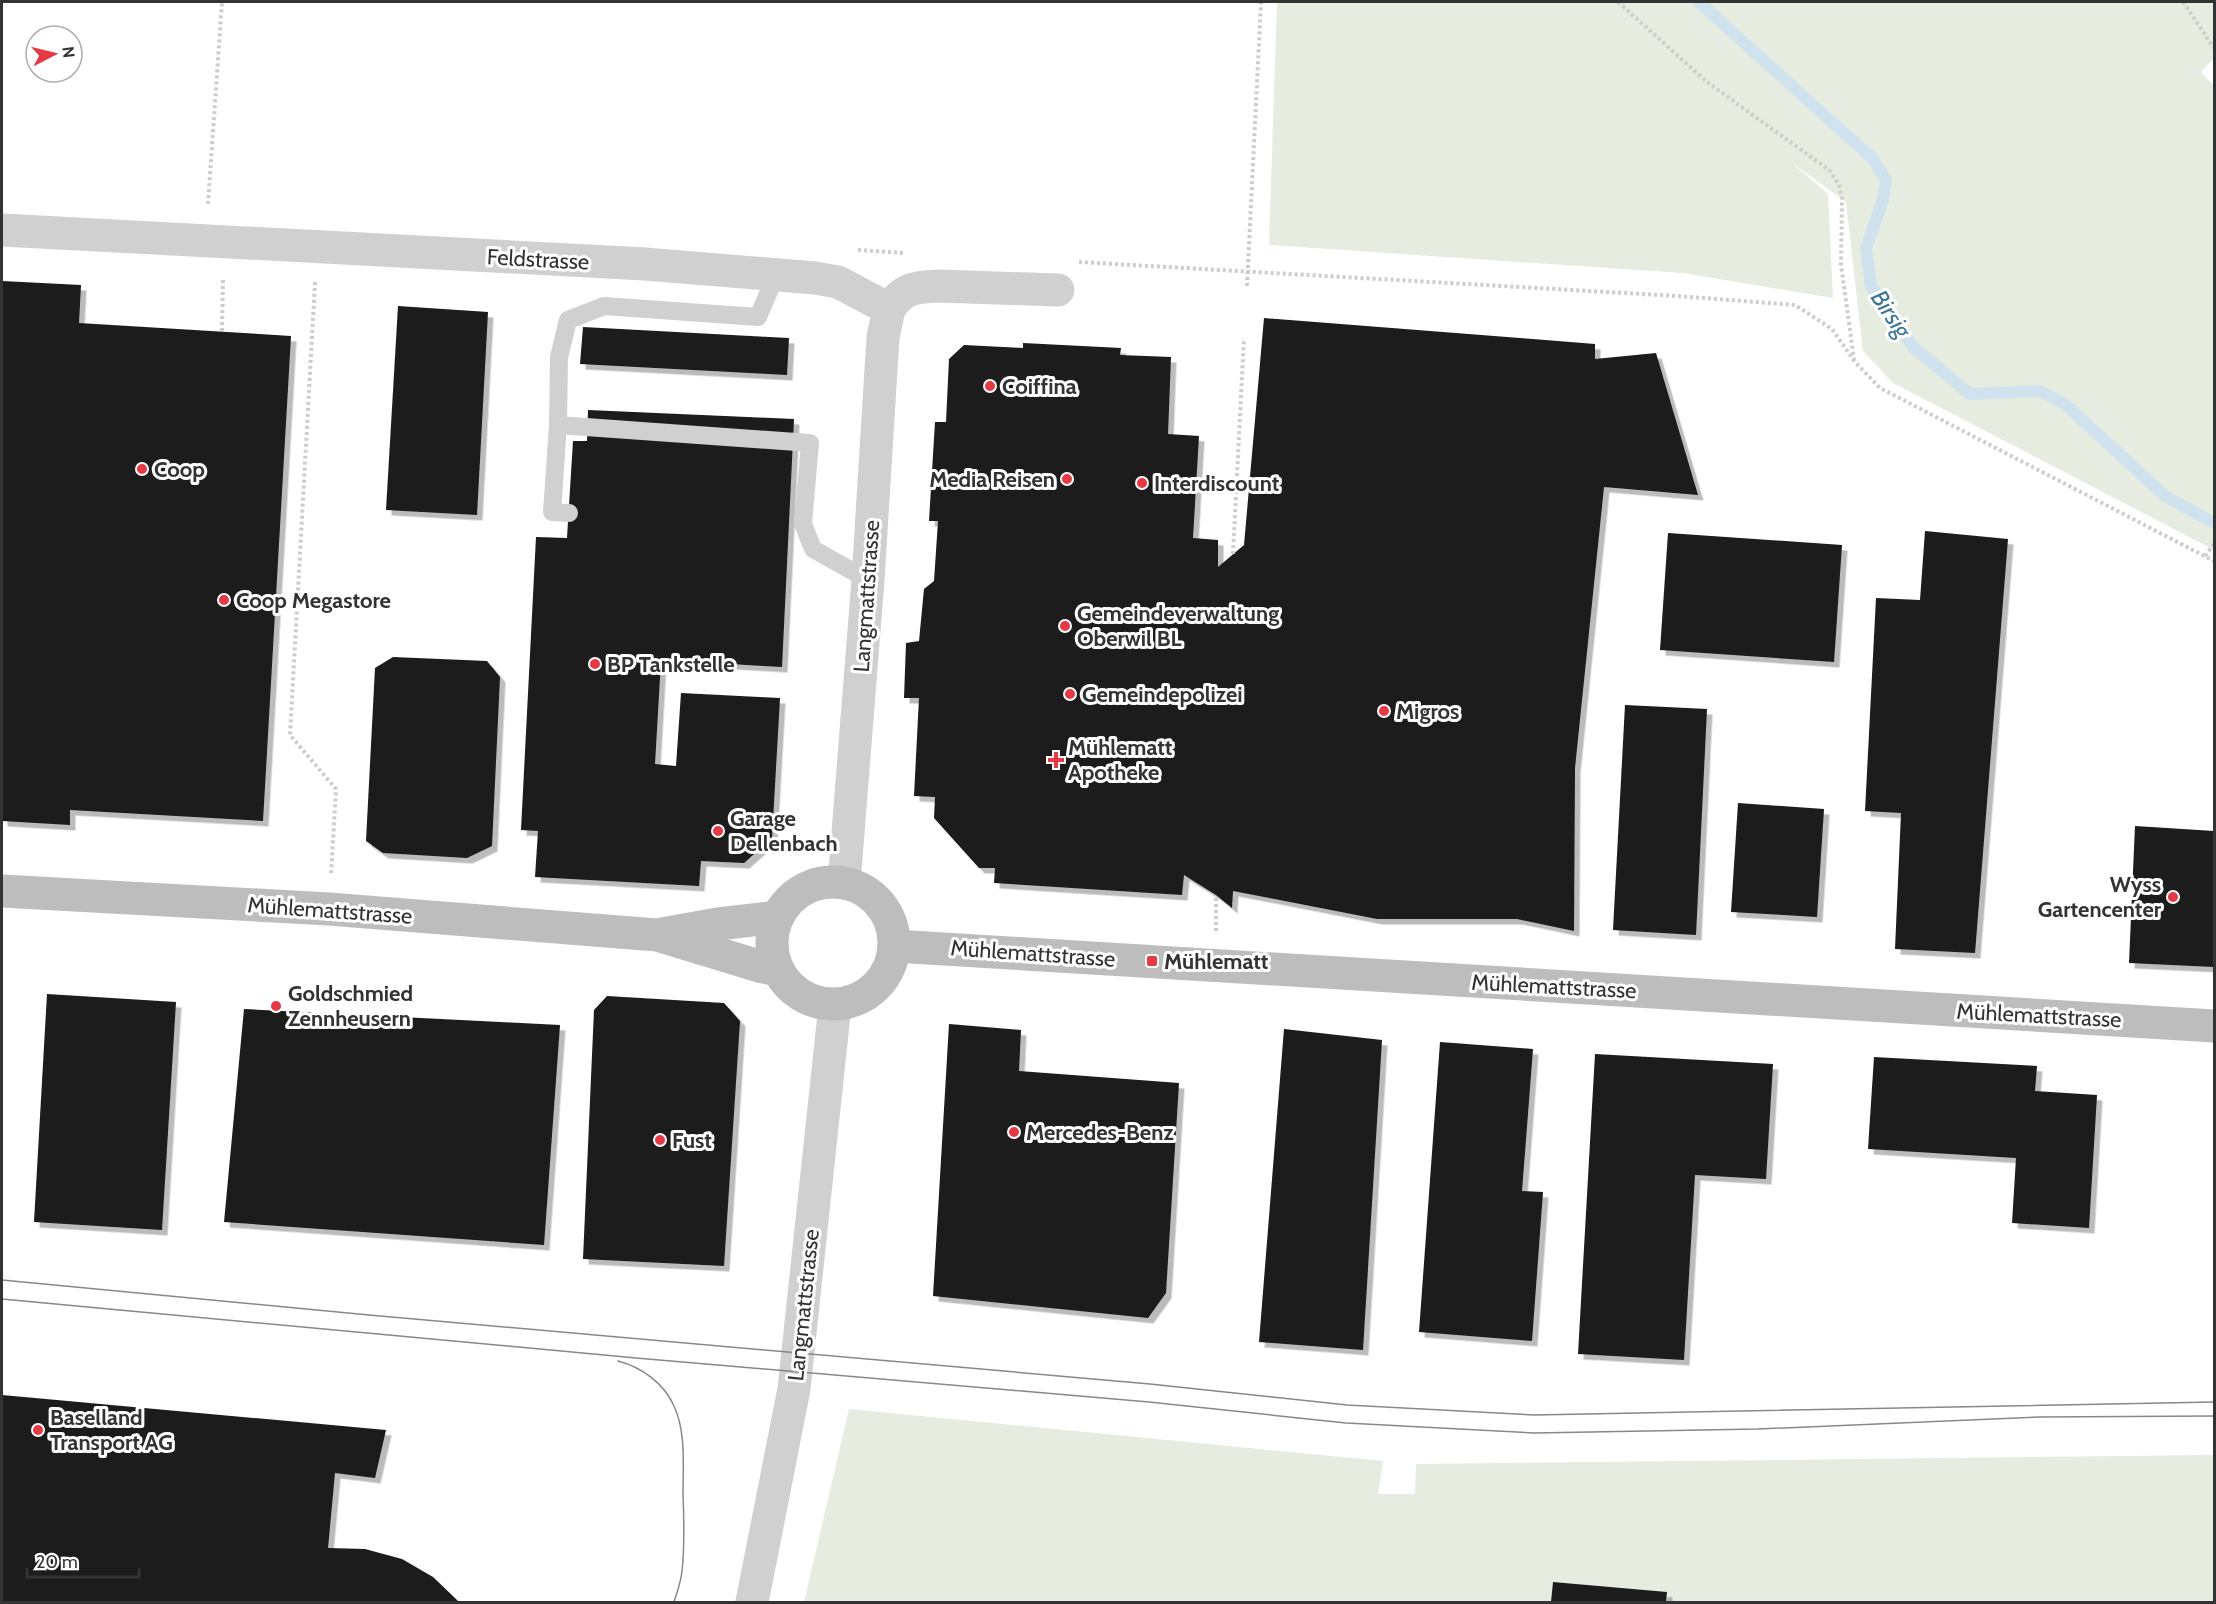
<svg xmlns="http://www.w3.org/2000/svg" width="2216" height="1604" font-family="Cabin,sans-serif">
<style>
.green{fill:#e6ecdf}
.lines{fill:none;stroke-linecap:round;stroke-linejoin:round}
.stream{stroke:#cfe2ee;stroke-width:12}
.building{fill:#1a1a1a;filter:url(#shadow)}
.path{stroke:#cdcdcd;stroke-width:4;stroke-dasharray:3 3;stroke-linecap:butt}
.service{stroke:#d0d0d0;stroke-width:18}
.minor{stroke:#d0d0d0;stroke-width:33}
.secondary{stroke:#bdbdbd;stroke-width:33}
.tram{stroke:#888;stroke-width:1.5}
.poi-dot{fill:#e63946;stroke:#fff;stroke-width:2}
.labels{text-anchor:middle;stroke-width:6;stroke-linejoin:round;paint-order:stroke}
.street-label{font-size:22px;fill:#333;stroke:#fff}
.poi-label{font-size:22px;font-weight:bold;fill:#333;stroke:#fff;text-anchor:start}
.water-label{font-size:24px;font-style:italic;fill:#3f7597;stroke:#fff}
</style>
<defs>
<filter id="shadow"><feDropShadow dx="5.5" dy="5.5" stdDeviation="0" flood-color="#0004"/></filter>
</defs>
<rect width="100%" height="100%" fill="#fff"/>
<g class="green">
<polygon points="1277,2 2214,2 2214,58 2201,72 2214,86 2214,550 1893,383 1863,351 1846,202 1792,163 1828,194 1833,298 1683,273 1269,245"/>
<polygon points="849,1409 1383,1461 1378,1494 1415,1494 1416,1464 2214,1455 2214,1602 1671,1602 1666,1592 1553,1582 1551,1602 804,1602"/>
</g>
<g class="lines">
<polyline class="stream" points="1699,2 1873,159 1886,180 1883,200 1866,248 1871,286 1913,347 1970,394 2040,391 2066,405 2165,496 2214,523"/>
</g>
<g class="building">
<polygon points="2,281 81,285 79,323 291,336 263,821 70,810 70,825 2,821"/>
<polygon points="398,306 488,312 477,515 386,510"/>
<polygon points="1264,318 1595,344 1595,359 1656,353 1698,495 1604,487 1575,768 1574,931 1517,919 1377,919 1233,891 1232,908 1216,895 1184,875 1182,895 994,883 995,868 979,868 934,818 935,797 914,796 919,698 904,698 906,643 919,641 924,589 934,581 938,521 929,521 935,422 946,422 949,359 964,345 1023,348 1023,343 1121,348 1120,355 1171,357 1168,434 1199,436 1193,538 1218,540 1218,567 1244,545"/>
<polygon points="583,327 789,338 787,375 580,364"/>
<polygon points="588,410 794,419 782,667 661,660 655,764 676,766 681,693 780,698 772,838 744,863 701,861 699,886 535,877 538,831 521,830 536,537 567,538 573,441 587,441"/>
<polygon points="1925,531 2008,539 1975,953 1895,949 1901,813 1865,811 1876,598 1920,600"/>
<polygon points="1668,533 1842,545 1834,662 1660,650"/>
<polygon points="393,657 487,661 500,677 492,846 467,858 383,853 366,841 375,668"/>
<polygon points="1625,705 1707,709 1696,935 1613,930"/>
<polygon points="1738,803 1824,809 1817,917 1731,912"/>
<polygon points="2135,826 2214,831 2214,967 2129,963"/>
<polygon points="47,994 176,1002 162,1230 34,1222"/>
<polygon points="607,996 724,1003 740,1021 724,1266 583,1259 594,1010"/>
<polygon points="244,1009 560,1025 544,1245 224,1222"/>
<polygon points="949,1024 1021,1030 1019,1071 1179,1083 1166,1293 1148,1318 933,1296"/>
<polygon points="1284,1029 1382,1040 1363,1350 1259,1342"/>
<polygon points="1440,1042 1533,1049 1522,1191 1543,1192 1532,1341 1419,1332"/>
<polygon points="1595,1054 1773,1064 1766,1179 1695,1175 1684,1360 1578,1354"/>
<polygon points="1874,1057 2037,1066 2035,1091 2097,1095 2089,1228 2012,1223 2016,1158 1868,1149"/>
<polygon points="2,1395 386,1430 375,1478 335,1473 328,1548 365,1549 402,1559 433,1577 459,1602 2,1602"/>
<polygon points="1553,1582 1667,1592 1666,1602 1551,1602"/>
</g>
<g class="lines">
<g class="path">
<polyline points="1618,2 1707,82 1829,170 1839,185 1842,199 1841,265 1854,359"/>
<polyline points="2183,2 2214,48"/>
<polyline points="208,204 222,2"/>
<polyline points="858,250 904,253"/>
<polyline points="1079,262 1678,296 1795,305 1832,329 1855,362 1880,388 2214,561"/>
<polyline points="315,282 290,735 336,789 331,875"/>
<polyline points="1247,286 1261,2"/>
<polyline points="222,331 223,278"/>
<polyline points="1233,554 1244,338"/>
<polyline points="2205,556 2214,544"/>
<polyline points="1216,931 1216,895"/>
</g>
<g class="service">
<polyline points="776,275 758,317 604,306 568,320 559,357 558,425 810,443 803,524 813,549 868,580"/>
<polyline points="558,425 552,512 569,513"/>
</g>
<g class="minor">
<path d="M2,230L645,264L815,278L838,282L889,309C903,288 914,287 939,286L1058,290"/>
<polyline points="844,883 868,580 883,337 889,309"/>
<polyline points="752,1602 794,1389 835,1005"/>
</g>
<g class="secondary">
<circle cx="833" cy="943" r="61"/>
<polyline points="2,891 329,909 657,935 759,966 778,970"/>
<polyline points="662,934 718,924 778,917"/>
<polyline points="894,946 2214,1026"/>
</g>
<g class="tram">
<polyline points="2,1280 369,1315 1150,1384 1347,1405 1534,1415 2214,1402"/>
<polyline points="2,1299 636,1358 1149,1402 1346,1423 1534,1433 1758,1429 2040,1417 2214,1416"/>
<path d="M618,1361C641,1367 664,1383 674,1406C686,1432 683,1464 683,1493C684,1519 685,1545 682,1571C681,1582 677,1592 674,1602"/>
</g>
</g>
<g class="poi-dot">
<circle cx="990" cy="386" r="6"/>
<circle cx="142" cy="469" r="6"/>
<circle cx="1067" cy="479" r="6"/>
<circle cx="1142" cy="483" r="6"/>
<circle cx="224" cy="600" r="6"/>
<circle cx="1065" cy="626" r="6"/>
<circle cx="595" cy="664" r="6"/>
<circle cx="1070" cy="694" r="6"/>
<circle cx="1384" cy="711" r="6"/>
<path d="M1053 751h6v6h6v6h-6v6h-6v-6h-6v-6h6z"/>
<circle cx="718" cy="831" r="6"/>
<circle cx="2173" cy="897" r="6"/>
<rect x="1146" y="955" width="12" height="12" rx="3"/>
<circle cx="276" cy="1006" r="6"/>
<circle cx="1014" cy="1132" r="6"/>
<circle cx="660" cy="1140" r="6"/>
<circle cx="38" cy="1430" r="6"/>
</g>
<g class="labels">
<g class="street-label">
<text transform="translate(538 259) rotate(3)" y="8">Feldstrasse</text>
<text transform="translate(866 596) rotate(-86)" y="8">Langmattstrasse</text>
<text transform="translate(330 910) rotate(4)" y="8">Mühlemattstrasse</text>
<text transform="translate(1033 953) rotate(4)" y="8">Mühlemattstrasse</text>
<text transform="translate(1554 986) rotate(3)" y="8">Mühlemattstrasse</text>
<text transform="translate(2039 1015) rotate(3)" y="8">Mühlemattstrasse</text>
<text transform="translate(803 1305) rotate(-84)" y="8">Langmattstrasse</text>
</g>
<g class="poi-label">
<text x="1002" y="394">Coiffina</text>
<text x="154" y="477">Coop</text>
<text x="1055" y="487" text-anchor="end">Media Reisen</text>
<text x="1154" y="491">Interdiscount</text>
<text x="236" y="608">Coop Megastore</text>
<text x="1077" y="621">Gemeindeverwaltung<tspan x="1077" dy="25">Oberwil BL</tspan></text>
<text x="607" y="672">BP Tankstelle</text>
<text x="1082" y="702">Gemeindepolizei</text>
<text x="1396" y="719">Migros</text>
<text x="1068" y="755">Mühlematt<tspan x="1068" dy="25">Apotheke</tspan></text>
<text x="730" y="826">Garage<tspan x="730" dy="25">Dellenbach</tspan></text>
<text x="2161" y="892" text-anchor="end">Wyss<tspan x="2161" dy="25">Gartencenter</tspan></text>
<text x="1164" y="969">Mühlematt</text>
<text x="288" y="1001">Goldschmied<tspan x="288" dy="25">Zennheusern</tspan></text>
<text x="1026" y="1140">Mercedes-Benz</text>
<text x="672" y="1148">Fust</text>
<text x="50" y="1425">Baselland<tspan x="50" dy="25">Transport AG</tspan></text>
</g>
<g class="water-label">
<text transform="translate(1891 314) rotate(56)" y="8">Birsig</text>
</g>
</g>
<rect width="2216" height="1604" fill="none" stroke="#333333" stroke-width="6"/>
<g transform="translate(54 54) rotate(83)"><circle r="28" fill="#ffffff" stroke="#adadad" stroke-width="1.5"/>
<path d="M0-4.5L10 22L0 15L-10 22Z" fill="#e63946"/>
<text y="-9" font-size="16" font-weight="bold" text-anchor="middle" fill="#333333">N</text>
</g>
<path d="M27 1568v9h112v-9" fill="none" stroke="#333333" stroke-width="3"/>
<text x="36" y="1568" font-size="18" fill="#333333" stroke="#ffffff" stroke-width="4.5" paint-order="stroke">20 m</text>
</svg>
